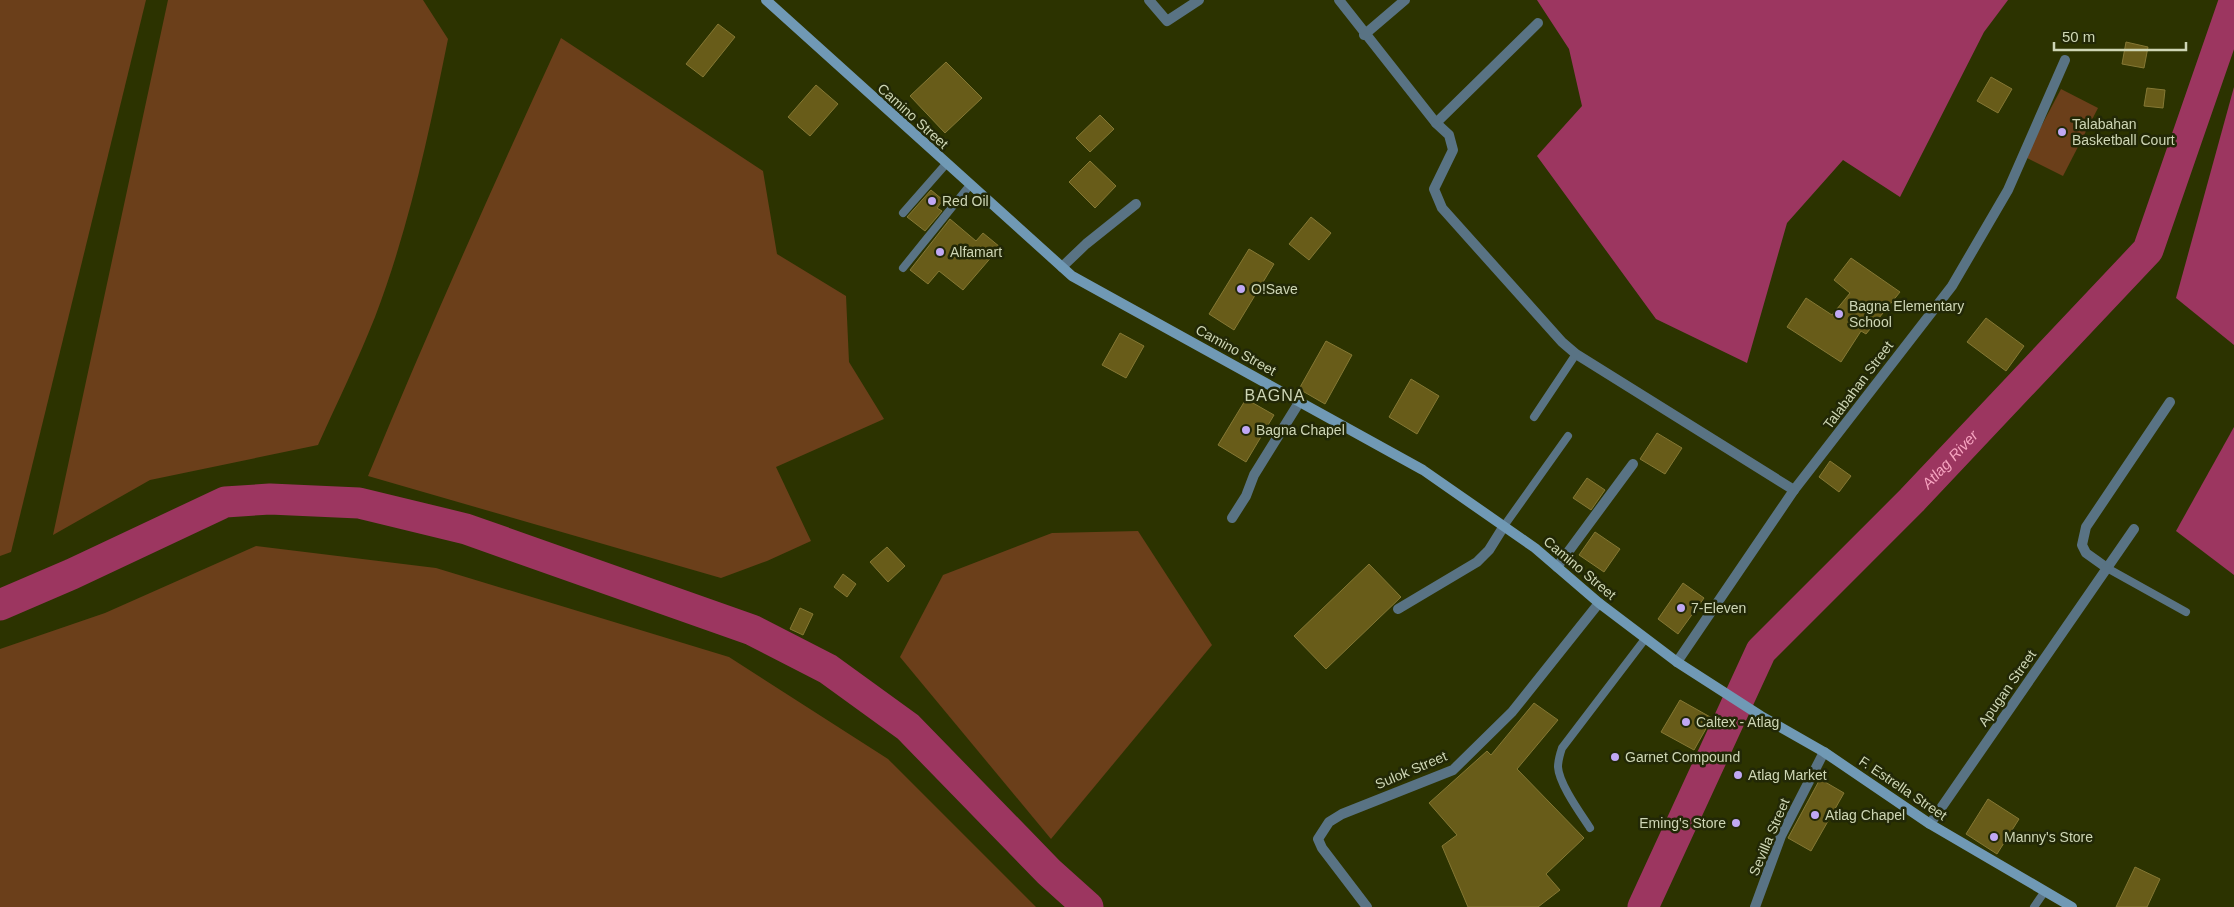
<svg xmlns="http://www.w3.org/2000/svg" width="2234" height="907" font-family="Arial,sans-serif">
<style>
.green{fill:#6b3f1a}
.water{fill:#9c3660}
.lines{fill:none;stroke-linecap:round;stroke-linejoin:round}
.river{stroke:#9c3660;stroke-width:31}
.building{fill:#685c19;stroke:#857834}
.service{stroke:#597384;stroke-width:8}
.minor{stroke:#597384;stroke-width:10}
.secondary{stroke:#7099b5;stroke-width:10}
.poi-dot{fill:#c0a8f4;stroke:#222806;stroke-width:2}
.labels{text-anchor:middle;stroke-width:5;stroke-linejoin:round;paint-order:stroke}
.street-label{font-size:14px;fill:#ced6b5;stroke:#222806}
.poi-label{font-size:14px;fill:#ced6b5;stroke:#222806;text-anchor:start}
.water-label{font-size:15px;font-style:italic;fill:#f7a4c0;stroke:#222806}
.quarter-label{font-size:16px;letter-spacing:1px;fill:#ced6b5;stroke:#222806}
</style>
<rect width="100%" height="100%" fill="#2c3300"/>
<g class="green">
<polygon points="0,0 146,0 11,552 0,556"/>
<path d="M168,0H423L448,39C429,133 409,228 375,317C358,360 337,403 318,445L150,480L53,535Z"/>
<path d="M561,38L763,171L777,254L846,296L849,362L884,419L776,467L811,541L767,561L721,578L368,476C429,329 494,183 561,38Z"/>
<polygon points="2061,89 2098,108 2063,176 2025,157"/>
<polygon points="1138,531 1212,645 1051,839 900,657 943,575 1052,533"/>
<polygon points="256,546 436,568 729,657 888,759 1036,907 0,907 0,649 105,613"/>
</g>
<g class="water">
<polygon points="1537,0 2008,0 1984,32 1900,197 1843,160 1787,223 1747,363 1656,319 1537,156 1582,106 1569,49"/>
<polygon points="2234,87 2234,345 2176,298"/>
<polygon points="2234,427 2234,575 2176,531"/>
</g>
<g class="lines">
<g class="river">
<polyline points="0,605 72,574 225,502 270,499 359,503 466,529 752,630 828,669 908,727 1049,872 1088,907"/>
<path id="s1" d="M1643,907L1761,651L1912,500L2148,250L2234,2"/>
</g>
</g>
<g class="building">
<polygon points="718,24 735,37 703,77 686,64"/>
<polygon points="2126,42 2148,47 2144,68 2122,64"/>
<polygon points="946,62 982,98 945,133 910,96"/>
<polygon points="1991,77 2012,89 1998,113 1977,101"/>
<polygon points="816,85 838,104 810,136 788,117"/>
<polygon points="2147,88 2165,90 2163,108 2144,106"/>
<polygon points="1100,115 1114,129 1090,152 1076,138"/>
<polygon points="1090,161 1116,186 1095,208 1069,182"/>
<polygon points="931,190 943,200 937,208 942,211 925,231 907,217"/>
<polygon points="1311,217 1331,233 1309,260 1289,244"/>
<polygon points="950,219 976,241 983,233 1000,247 963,290 939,271 928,284 910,270"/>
<polygon points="1249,249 1274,264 1234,330 1209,314"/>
<polygon points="1851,258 1900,292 1866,334 1861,331 1841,362 1787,327 1806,298 1832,315 1850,293 1834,280"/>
<polygon points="1986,318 2024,346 2006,371 1967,342"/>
<polygon points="1120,333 1144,346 1126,378 1102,365"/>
<polygon points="1326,341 1352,355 1325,404 1299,389"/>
<polygon points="1411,379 1439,396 1417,434 1389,417"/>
<polygon points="1246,399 1274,415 1246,462 1218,445"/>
<polygon points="1657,433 1682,448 1665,474 1640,459"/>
<polygon points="1830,461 1851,476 1839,492 1819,477"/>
<polygon points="1587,478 1605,490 1591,510 1573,498"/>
<polygon points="1595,532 1620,549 1604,572 1579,555"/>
<polygon points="887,547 905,566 888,582 870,562"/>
<polygon points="1369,564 1401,597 1326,669 1294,636"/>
<polygon points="843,574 856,584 847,597 834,587"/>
<polygon points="1683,583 1704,598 1678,634 1658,619"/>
<polygon points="800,608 813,614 803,635 790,629"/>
<polygon points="1680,700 1712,718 1694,750 1661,732"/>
<polygon points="1534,703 1558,720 1517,769 1584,838 1546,874 1560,890 1538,907 1468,907 1442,846 1457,835 1429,803 1487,751 1491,755"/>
<polygon points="1820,779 1844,793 1811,851 1788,838"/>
<polygon points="1988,799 2019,819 1997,854 1966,834"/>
<polygon points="2135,867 2160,879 2147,907 2116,907"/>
</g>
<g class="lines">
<g class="service">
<polyline points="903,213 946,164"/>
<polyline points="903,268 970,185"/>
<polyline points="1534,417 1576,354"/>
<polyline points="1504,526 1568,436"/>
<polyline points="2107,568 2186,612"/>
<path d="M1590,828C1581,814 1559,784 1558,767C1558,761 1560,754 1562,748L1645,639"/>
<polyline points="2034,907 2045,891"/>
</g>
<g class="minor">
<polyline points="1149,0 1167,21 1199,0"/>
<polyline points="1339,0 1436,123 1449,135 1453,150 1434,189 1442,208 1562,342 1576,354 1794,490"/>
<polyline points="1364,35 1405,0"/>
<polyline points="1436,123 1538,23"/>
<polyline points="1062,267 1086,244 1136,204"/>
<polyline points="1232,518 1246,496 1254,475 1300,401"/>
<polyline points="1557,567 1633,464"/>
<polyline points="2107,568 2086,553 2082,545 2086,527 2170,402"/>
<polyline points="1398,609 1477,562 1489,550 1504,526"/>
<polyline points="1677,662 1794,490 1952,286 2008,190 2065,60"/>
<polyline points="1930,824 2134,529"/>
<polyline points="1367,907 1322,848 1318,839 1329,822 1342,814 1453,770 1512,712 1599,603"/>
<polyline points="1755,907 1781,836 1824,752"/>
</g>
<polyline class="secondary" points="766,0 1072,276 1423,470 1535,548 1599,603 1677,662 1761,716 1824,752 1930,824 2072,907"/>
</g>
<g class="poi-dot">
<circle cx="2062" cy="132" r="5"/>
<circle cx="932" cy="201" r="5"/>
<circle cx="940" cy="252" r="5"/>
<circle cx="1241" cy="289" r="5"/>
<circle cx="1839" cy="314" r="5"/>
<circle cx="1246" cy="430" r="5"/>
<circle cx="1681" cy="608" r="5"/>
<circle cx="1686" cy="722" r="5"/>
<circle cx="1615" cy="757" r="5"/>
<circle cx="1738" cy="775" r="5"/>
<circle cx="1815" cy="815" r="5"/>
<circle cx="1736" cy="823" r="5"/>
<circle cx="1994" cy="837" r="5"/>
</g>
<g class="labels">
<g class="street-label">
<text transform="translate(913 116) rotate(42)" y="5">Camino Street</text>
<text transform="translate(1236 350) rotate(29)" y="5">Camino Street</text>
<text transform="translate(1858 385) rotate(-53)" y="5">Talabahan Street</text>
<text transform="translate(1580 568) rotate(40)" y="5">Camino Street</text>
<text transform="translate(2007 688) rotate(-55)" y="5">Apugan Street</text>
<text transform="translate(1411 770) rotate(-23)" y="5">Sulok Street</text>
<text transform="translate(1903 788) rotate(34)" y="5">F. Estrella Street</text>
<text transform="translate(1769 837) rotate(-67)" y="5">Sevilla Street</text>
</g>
<g class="poi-label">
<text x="2072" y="129">Talabahan<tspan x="2072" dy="16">Basketball Court</tspan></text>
<text x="942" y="206">Red Oil</text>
<text x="950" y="257">Alfamart</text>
<text x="1251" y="294">O!Save</text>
<text x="1849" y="311">Bagna Elementary<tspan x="1849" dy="16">School</tspan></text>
<text x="1256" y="435">Bagna Chapel</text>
<text x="1691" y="613">7-Eleven</text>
<text x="1696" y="727">Caltex - Atlag</text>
<text x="1625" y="762">Garnet Compound</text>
<text x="1748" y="780">Atlag Market</text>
<text x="1825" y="820">Atlag Chapel</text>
<text x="1726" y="828" text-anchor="end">Eming's Store</text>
<text x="2004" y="842">Manny's Store</text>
</g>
<g class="water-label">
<text dy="5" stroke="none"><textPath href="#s1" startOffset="551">Atlag River</textPath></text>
</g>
<g class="quarter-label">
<text x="1275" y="401">BAGNA</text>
</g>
</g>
<path d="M2054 42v8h132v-8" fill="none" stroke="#ced6b5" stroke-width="2.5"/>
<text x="2062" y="42" font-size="15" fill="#ced6b5" stroke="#222806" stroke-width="4" paint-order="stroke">50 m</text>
</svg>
